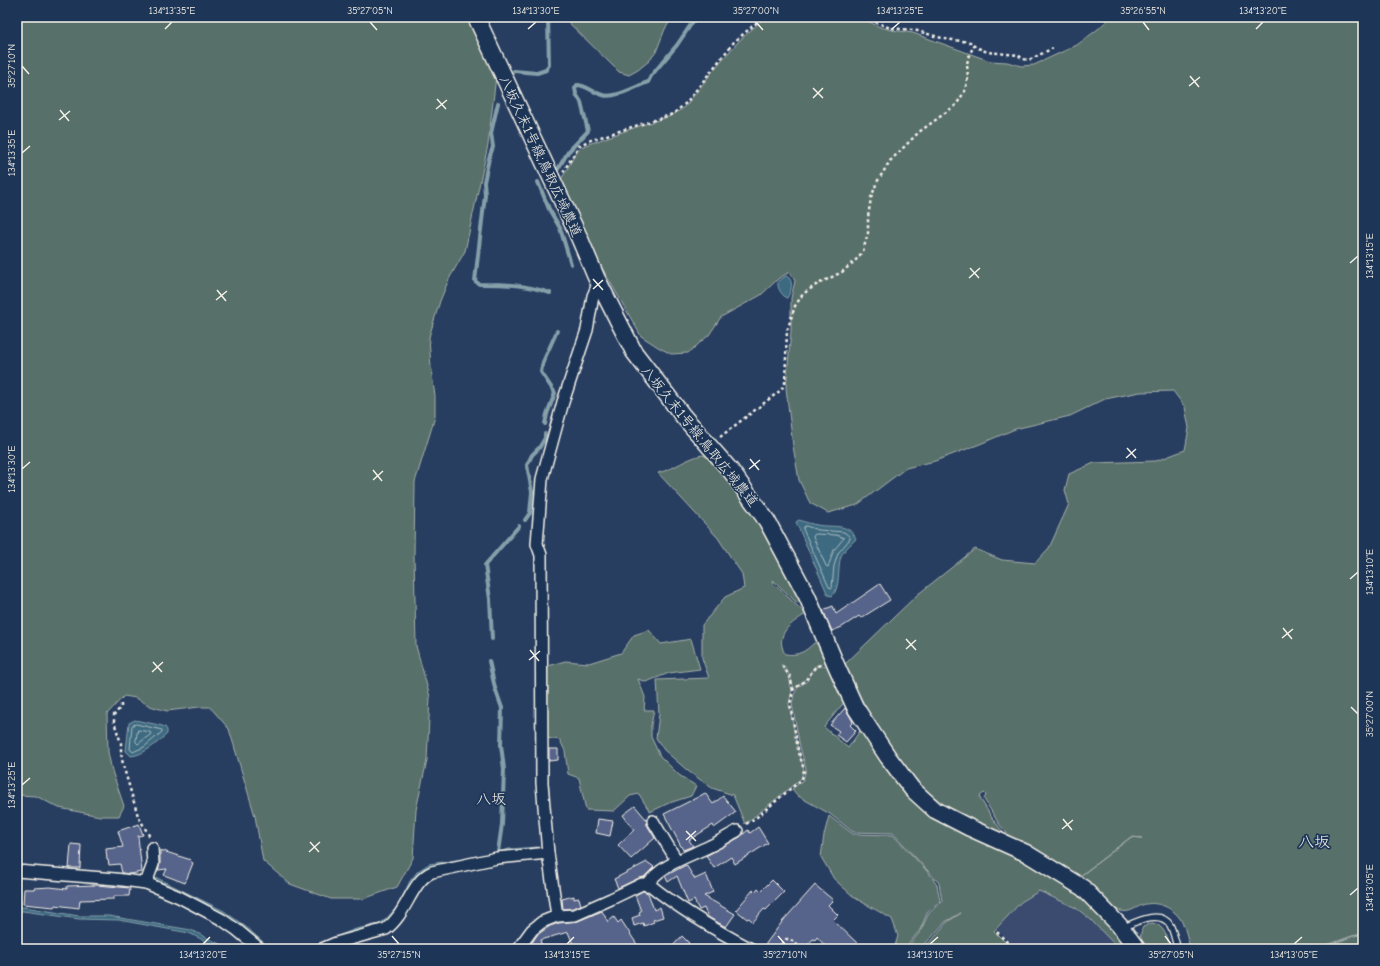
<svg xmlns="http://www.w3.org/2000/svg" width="1380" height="966" font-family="'Comic Neue','Klee One',sans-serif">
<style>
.built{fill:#3a4c6f}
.green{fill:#596f6b;stroke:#a6b0aa}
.water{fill:#3d6a81;stroke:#86a0aa}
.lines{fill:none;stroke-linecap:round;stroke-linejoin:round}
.shore{stroke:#abbbbf;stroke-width:1}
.stream{stroke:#86a0aa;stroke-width:4}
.building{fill:#56638a;stroke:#f4f1e8}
.lane-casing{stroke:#f4f1e8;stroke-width:8}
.street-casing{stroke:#f4f1e8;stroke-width:14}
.secondary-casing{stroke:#f4f1e8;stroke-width:19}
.path{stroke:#f4f1e8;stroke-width:2.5;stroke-dasharray:3 3;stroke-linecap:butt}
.lane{stroke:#1d3557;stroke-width:5.5}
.street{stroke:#1d3557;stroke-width:11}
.secondary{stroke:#1d3557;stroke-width:16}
.ticks{fill:none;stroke:#f4f1e8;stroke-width:1.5}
.labels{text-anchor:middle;stroke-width:3.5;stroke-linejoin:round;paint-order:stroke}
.street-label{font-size:14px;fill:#f4f1e8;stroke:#1d3557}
.neighbourhood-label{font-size:15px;fill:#f4f1e8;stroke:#1d3557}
.quarter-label{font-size:16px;fill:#f4f1e8;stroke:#1d3557}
.neatline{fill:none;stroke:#f4f1e8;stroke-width:1.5}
.ticks-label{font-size:10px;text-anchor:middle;fill:#f4f1e8}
</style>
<rect width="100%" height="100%" fill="#283e61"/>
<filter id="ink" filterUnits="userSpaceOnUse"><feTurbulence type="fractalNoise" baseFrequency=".025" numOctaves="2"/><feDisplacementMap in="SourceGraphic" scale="8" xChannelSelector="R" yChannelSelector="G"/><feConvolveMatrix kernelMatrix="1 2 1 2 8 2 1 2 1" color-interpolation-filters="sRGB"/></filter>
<g filter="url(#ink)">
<polygon class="built" points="1039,891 1076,909 1089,919 1102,930 1118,949 1016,949 997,929 1021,902"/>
<g class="green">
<polygon points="17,17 469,17 496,76 488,145 465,251 449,279 440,301 429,337 431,368 435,396 435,417 415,482 414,555 416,646 430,697 427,760 416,810 413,858 397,887 363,899 331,899 290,884 263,861 255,816 229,729 210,707 199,707 167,711 150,706 136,698 124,696 107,714 108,752 112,771 124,806 119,816 100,816 59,808 36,796 17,795"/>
<polygon points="563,17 673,17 665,29 656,52 649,61 638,70 629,75 619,72 612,65"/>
<path d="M770,17H859L880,27L892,30L913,33L990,61L1007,62L1021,66L1034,65L1077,45L1098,29L1111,17H1363V934L1352,936L1324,946H1328L1353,936L1363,934V949H1190C1188,940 1186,930 1182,922C1175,908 1157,900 1142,905C1133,909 1127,915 1116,909L1092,886L1079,877L1131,837L1142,838L1131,837L1079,877L1010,837L999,824L984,799L986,795L984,793L980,796V798L992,818L1006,836C980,824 952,813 931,794C894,762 867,709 843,666L917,595L975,549L1002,560L1035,563L1049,548L1069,504L1065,490L1069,474L1094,463L1156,461L1185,450L1189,428L1185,407L1173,391L1140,392L1105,399L1070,416L1015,429L980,444L935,461L906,468L857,505L828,513L810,503L799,480L793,446L786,388L791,331V298L795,281L790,272L779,278L761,295L721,317L709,335L688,353L671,354L658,347L641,336L589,245L561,179C569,168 573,154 583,146L642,125L671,116L685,107L720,62L739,41L762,20Z"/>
<path d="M702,455L709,457L712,459L767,531L801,602L797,603L773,580L774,584L806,614C791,623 774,634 785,654C798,656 805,652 814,643L818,644L826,663L815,666L805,680L794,689L790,676L783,665H781L789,677L792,691L789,704L798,748L804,770L801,779L745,824L733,795L712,788L688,771L664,750L656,738L659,714L657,680L709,678L702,658V625L725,597L744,588L742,574L718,538L658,473C674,469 687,458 702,455Z"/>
<polygon points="649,630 661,644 691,639 700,669 669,673 646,682 638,679 645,697 644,710 654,710 651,725 651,737 660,756 679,775 696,786 691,796 669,803 650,812 639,794 630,796 614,811 586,810 579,778 568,774 565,751 560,740 546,738 545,667 565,661 589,663 621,653 634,635"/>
<polygon points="827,665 846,700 824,727 848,748 862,728 888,770 1003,850 1050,875 1076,892 1106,922 1126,949 1119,949 1090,919 1076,908 1039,891 1021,902 994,931 1012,949 921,949 933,939 946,923 961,913 945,922 931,938 918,949 906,949 920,932 929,913 942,901 939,883 893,833 853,832 830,814 798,796 792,789 803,780 806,769 800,747 792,704 794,694 798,687 807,681 816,667"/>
<polygon points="829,816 853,834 893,835 927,871 937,885 940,901 928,911 920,930 904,949 894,949 898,936 892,919 855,898 834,879 821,857 824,835"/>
<path d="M1152,923C1165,925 1167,938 1170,949H1147C1142,941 1138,937 1143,927Z"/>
</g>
<g class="water">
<path d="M786,276C795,280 791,292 787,298H786C781,293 777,289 778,281Z"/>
<path d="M799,520C805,522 811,524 817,525C832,528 849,522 856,539C851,544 844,550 841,556C837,568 841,588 832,596L828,595L796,522Z"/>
<path d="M135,720L159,725L165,727L167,730V734C157,743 144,755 131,756L126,751L129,723Z"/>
<path d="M538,847V849L429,867C406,880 409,898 394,915C382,929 365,928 349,933C336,937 323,944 310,949H304L356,929L379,924L385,920L398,906L410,881L418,871L429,864L477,857L509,849Z"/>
<polygon points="157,878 224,911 246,927 271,949 267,949 245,929 221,912 177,889 156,880"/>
<polygon points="24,907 79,916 109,916 191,930 230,949 221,949 189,933 119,920 79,919 23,911 17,911 17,908"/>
</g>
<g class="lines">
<g class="shore">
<polygon points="806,526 818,530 844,532 850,537 850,539 838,553 834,566 832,588 829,587 803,529 804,527"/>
<polygon points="816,534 836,535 844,538 834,550 828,567 826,566 813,537 814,535"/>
<polygon points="136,724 158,729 162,730 162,732 144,747 133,752 130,749 132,726"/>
<polygon points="138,730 150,732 151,734 138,744 136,742"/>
</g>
<g class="stream">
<polyline points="514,71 537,73 546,70 549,65 548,17"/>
<path d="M498,103L491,133L493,147L489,158L484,182L485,195L475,281L479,284C505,284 524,284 550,293"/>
<path d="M558,169L568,152L588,131L581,102L576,94L575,88L577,85C586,85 594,93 603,95C614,99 637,86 648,82L651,76L677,45L696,17"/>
<polyline points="538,182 549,209 560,228 571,264"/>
<polyline points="545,424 547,414 555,393 541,372 543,362 557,331"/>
<polyline points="525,520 530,513 532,492 527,465 532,455 539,448 545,438 545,434"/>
<polyline points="492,639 490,599 485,565 519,526"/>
<polyline points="489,661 495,688 502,708 501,745 504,769 502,824 498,852"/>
</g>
</g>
<g class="building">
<polygon points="880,584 890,600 861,618 859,616 842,627 832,631 823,610 833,606 836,614"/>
<polygon points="845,708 852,720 853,722 850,725 856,731 846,742 836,735 839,731 830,725"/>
<polygon points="549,749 558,749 558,760 549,761"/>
<polygon points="705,793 713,804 723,796 736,812 714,828 713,825 689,840 693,846 683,850 664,814 698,797"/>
<polygon points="635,806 646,819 647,825 655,838 631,859 618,845 634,830 623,815"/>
<polygon points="598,819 613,821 610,836 596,833"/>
<polygon points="139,824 143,835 138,836 138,837 142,872 130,874 122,873 120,864 109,865 108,860 107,860 106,849 123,847 118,831"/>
<polygon points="758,827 768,843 735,864 731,857 714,868 706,856 740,837 748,830 750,833"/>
<polygon points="71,844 81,845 80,868 69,868"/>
<polygon points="160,850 191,860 190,861 193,863 185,883 164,875 167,869 158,870 160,864"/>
<polygon points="647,862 654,867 644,877 639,878 618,888 614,879"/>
<polygon points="686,865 695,879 706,874 713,892 704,896 735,914 726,927 708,917 704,908 699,910 694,900 688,903 677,876 668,882 665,876"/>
<polygon points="772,880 784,892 766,910 764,909 753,922 749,918 747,919 736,910 753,890 755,892 758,888 761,891"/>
<polygon points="97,885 130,888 129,896 114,896 114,899 80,900 79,908 55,905 54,907 23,904 24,889 34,889 34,888 50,887 67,889 67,886"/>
<polygon points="815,885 833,900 828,905 838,915 833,920 857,943 851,949 828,949 817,937 815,940 813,939 804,949 762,949 782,922"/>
<polygon points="643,891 648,893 654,910 660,907 663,917 653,920 654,922 644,926 643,923 634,926 632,918 640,915 639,912 641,911 635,895"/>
<polygon points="574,896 574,899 579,898 581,905 573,908 563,909 562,899"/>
<polygon points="602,911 608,922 614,917 618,923 621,920 640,949 575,949 568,932 540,940 543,949 528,949 537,935 550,926 559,923 578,921"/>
<polygon points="682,936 689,943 683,949 670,949"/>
</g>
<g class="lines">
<defs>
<path id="lane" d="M1124,927C1136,922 1160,909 1170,925C1174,932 1175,942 1178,949"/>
<g id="street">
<polyline points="653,821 677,861"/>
<polyline points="17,871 115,879 146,883 179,897 221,919 237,930 260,949"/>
<polyline points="146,883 153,864 152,848"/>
<path d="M647,885C661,864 688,857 710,846C719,842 728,836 737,831"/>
<polyline points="557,916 548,853 542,783 541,555 537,544 542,479 563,402 587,330 593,296 599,282"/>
<path d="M322,949L336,943L386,929C407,914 411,881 432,872L497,858L548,853"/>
<path d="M518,949L532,930L542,922L557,916L575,915L611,899L642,884L650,885C682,911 715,930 751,949"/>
</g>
<polyline id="secondary" points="476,17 579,237 596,277 634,352 683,416 731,471 767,521 807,596 836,665 855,707 888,757 912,789 935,810 968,827 1026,853 1083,888 1119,925 1137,949"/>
</defs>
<use href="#lane" class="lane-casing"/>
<use href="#street" class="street-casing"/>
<use href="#secondary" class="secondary-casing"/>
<g class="path">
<polyline points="864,17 890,28 914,30 945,39 970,42 974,46 987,52 1018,55 1023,59 1029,60 1053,48"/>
<polyline points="563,172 579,146 588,141 673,114 686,103 734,42 761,19 766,17"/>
<polyline points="720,437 781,390 785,383 787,331 795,306 803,294 816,285 842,272 855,261 863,251 868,233 868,217 871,198 877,182 890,161 919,132 956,105 965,91 968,78 967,64 969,55 974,46"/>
<polyline points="782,666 790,676 793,690"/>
<polyline points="121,704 121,707 114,715 114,722 121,743 121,752 123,765 138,816 150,837"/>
<polyline points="746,824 757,817 802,779 804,770 798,749 790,704 793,690 805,681 816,666 822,665"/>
<polyline points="997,932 1014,949"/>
<polyline points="778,949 786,939 790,939 802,949"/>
</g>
<use href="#lane" class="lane"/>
<use href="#street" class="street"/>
<use href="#secondary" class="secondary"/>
</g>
</g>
<path class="ticks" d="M370,22L377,30M756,22L763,30M1143,22L1149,30M165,29L172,22M528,29L536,22M892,29L900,22M1256,29L1263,22M22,66L29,74M1190,76L1199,87M1189,86L1200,77M813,88L823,98M813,98L823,88M437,99L446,109M436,109L447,100M60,110L69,121M59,120L70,111M22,153L30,146M1350,263L1358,256M970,268L979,278M969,278L980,268M593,279L603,290M593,289L603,280M217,290L226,301M216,300L227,291M1127,448L1136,458M1126,458L1136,449M750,459L759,470M22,469L30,462M749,469L760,460M373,470L382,481M373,480L383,471M1350,579L1358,572M1283,628L1292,639M1282,638L1293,629M906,639L916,650M906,649L916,640M530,650L539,661M529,660L540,651M153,662L162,672M152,672L163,662M1351,707L1358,714M22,785L30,778M1063,819L1072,830M1062,829L1073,820M686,831L696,841M686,840L696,831M310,842L319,852M309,852L320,842M1350,895L1358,888M392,936L399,944M778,936L785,944M1165,936L1171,944M203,944L210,937M567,944L574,937M930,944L938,937M1294,944L1302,937"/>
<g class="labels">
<g class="street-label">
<text transform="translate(541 156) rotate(65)" y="5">八坂久末1号線;鳥取広域農道</text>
<text transform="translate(700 436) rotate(51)" y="5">八坂久末1号線;鳥取広域農道</text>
</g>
<g class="neighbourhood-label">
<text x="491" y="804">八坂</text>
</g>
<g class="quarter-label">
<text x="1314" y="847">八坂</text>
</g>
</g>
<rect width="1380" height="966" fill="none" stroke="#1d3557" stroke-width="44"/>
<rect x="22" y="22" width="1336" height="922" class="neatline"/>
<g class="ticks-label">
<text x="172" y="14">134°13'35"E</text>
<text x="370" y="14">35°27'05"N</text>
<text x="536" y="14">134°13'30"E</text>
<text x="756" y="14">35°27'00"N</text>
<text x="900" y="14">134°13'25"E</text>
<text x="1143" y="14">35°26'55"N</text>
<text x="1263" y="14">134°13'20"E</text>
<text transform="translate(11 66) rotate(-90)" y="4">35°27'10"N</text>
<text transform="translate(11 153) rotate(-90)" y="4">134°13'35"E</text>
<text transform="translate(1369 256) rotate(-90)" y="4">134°13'15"E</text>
<text transform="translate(11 469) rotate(-90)" y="4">134°13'30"E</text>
<text transform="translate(1369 572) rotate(-90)" y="4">134°13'10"E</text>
<text transform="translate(1369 714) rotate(-90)" y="4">35°27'00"N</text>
<text transform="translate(11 785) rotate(-90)" y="4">134°13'25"E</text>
<text transform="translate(1369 888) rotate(-90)" y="4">134°13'05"E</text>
<text x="203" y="958">134°13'20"E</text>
<text x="399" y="958">35°27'15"N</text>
<text x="567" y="958">134°13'15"E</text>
<text x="785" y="958">35°27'10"N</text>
<text x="930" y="958">134°13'10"E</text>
<text x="1171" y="958">35°27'05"N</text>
<text x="1294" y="958">134°13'05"E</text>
</g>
</svg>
